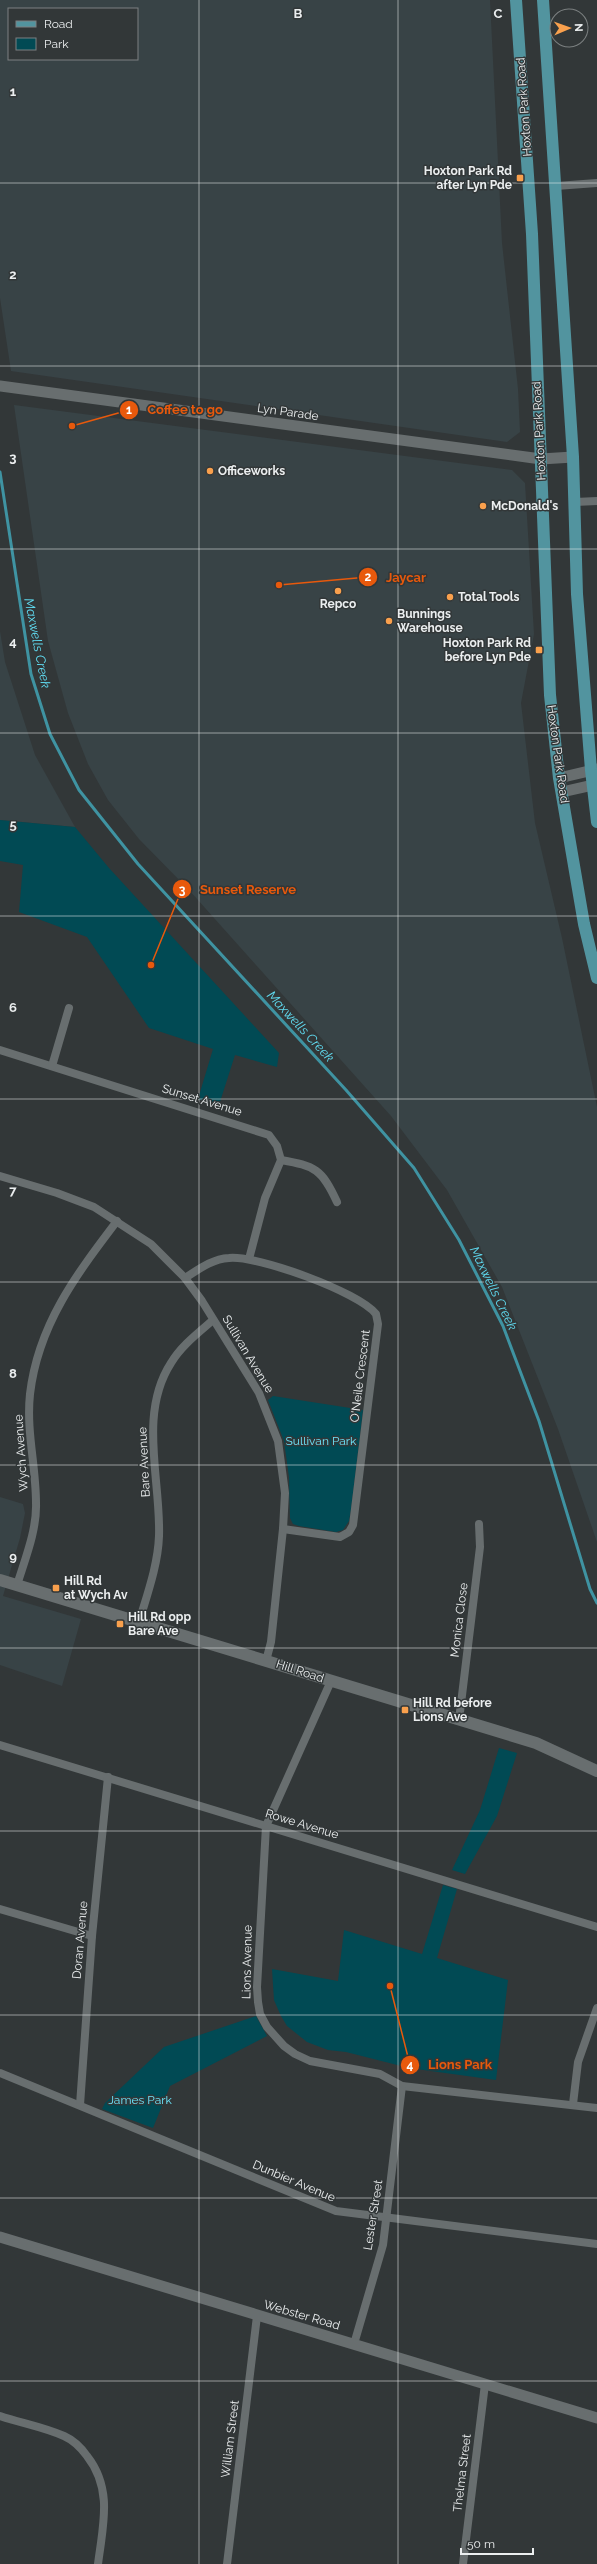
<svg xmlns="http://www.w3.org/2000/svg" width="597" height="2564" font-family="Raleway,sans-serif">
<style>
.built{fill:#384346;fill-rule:evenodd}
.green{fill:#014a54}
.lines{fill:none;stroke-linecap:round;stroke-linejoin:round}
.stream{stroke:#3f93a2;stroke-width:3}
.minor{stroke:#686e6f;stroke-width:8}
.tertiary{stroke:#686e6f;stroke-width:11}
.secondary{stroke:#686e6f;stroke-width:12}
.primary{stroke:#52949f;stroke-width:12}
.grid{fill:none;stroke:#ebeeef;stroke-width:1;stroke-opacity:0.55}
.poi-dot{fill:#f9a04d;stroke:#323738;stroke-width:1.5}
.labels{text-anchor:middle;stroke-width:3;stroke-linejoin:round;paint-order:stroke}
.street-label{font-size:12px;fill:#ebeeef;stroke:#323738}
.poi-label{font-size:12px;font-weight:bold;fill:#ebeeef;stroke:#323738;text-anchor:start}
.park-label{font-size:12px;fill:#6be6fc;stroke:#323738}
.water-label{font-size:13px;font-style:italic;fill:#60dcf2;stroke:#323738}
.grid-label{font-size:13px;text-anchor:middle;font-weight:bold;fill:#ebeeef;stroke:#323738;stroke-width:3;stroke-linejoin:round;paint-order:stroke}
.leader{fill:none;stroke:#e8590c;stroke-width:1.5}
.callout-dot{fill:#e8590c;stroke:#323738;stroke-width:1.5}
.mark-label{font-size:12px;text-anchor:middle;font-weight:bold;fill:#fff}
.callout-label{font-size:13px;text-anchor:middle;font-weight:bold;fill:#e8590c;stroke:#323738;stroke-width:3;stroke-linejoin:round;paint-order:stroke}
</style>
<rect width="100%" height="100%" fill="#323738"/>
<g class="built">
<path d="M0,0H490L502,243L518,389L520,432L507,442L11,371L0,298ZM9,9H137V59H9Z"/>
<polygon points="14,405 512,470 525,483 534,634 521,703 535,823 562,938 597,1107 597,1542 558,1429 502,1287 447,1190 391,1116 189,890 139,839 108,800 88,764 68,713 48,641"/>
<polygon points="0,631 5,662 35,755 75,827 0,820"/>
<polygon points="0,1497 23,1504 25,1513 20,1538 3,1596 81,1619 62,1686 0,1665"/>
</g>
<g class="green">
<polygon points="0,820 75,827 109,868 279,1053 277,1067 235,1055 219,1105 198,1099 213,1049 149,1028 87,937 19,912 23,865 0,861"/>
<polygon points="273,1396 363,1410 351,1509 349,1521 343,1530 336,1532 299,1526 293,1524 290,1518 289,1477 284,1441 268,1400"/>
<polygon points="499,1748 517,1753 497,1816 465,1874 452,1870 480,1810"/>
<polygon points="443,1885 457,1889 437,1958 508,1980 496,2080 409,2068 346,2052 328,2050 307,2042 287,2026 281,2016 274,2000 272,1969 338,1981 344,1930 422,1954"/>
<polygon points="256,2016 267,2036 170,2086 153,2128 102,2109 105,2103 164,2047"/>
</g>
<g class="lines">
<polyline class="stream" points="0,472 31,674 50,734 79,790 138,864 346,1090 414,1168 459,1240 503,1326 539,1421 590,1589 597,1603"/>
<g class="minor">
<polyline points="556,186 597,183"/>
<polyline points="575,502 597,501"/>
<polyline points="0,1050 269,1135 277,1146 281,1160 265,1198 249,1259"/>
<polyline points="52,1066 69,1008"/>
<path d="M281,1160C315,1166 322,1169 337,1202"/>
<polyline points="0,1176 57,1193 94,1207 151,1244 185,1278 202,1301 259,1393 278,1441 285,1493 283,1529 271,1642 266,1661"/>
<path d="M185,1278C199,1269 212,1259 229,1258C257,1255 359,1292 376,1314L378,1324L353,1525L349,1532L340,1537L283,1529"/>
<path d="M17,1585C25,1559 37,1530 36,1503C36,1466 26,1431 30,1394C38,1325 76,1275 117,1221"/>
<path d="M139,1622C147,1595 158,1565 159,1536C161,1480 138,1414 171,1363C181,1346 198,1333 213,1320"/>
<polyline points="331,1681 266,1826 257,1987 258,2002 260,2014 267,2027 284,2046 295,2054 310,2061 380,2074 402,2086 597,2108"/>
<polyline points="459,1720 480,1547 479,1524"/>
<polyline points="0,1745 597,1927"/>
<polyline points="0,1909 92,1936"/>
<polyline points="0,2073 336,2211 597,2244"/>
<polyline points="573,2104 578,2062 597,2008"/>
<polyline points="80,2105 92,1936 108,1777"/>
<polyline points="354,2344 383,2245 402,2086"/>
<path d="M0,2416C21,2423 44,2427 64,2436C73,2440 82,2449 87,2456C113,2489 103,2525 98,2564"/>
<polyline points="227,2564 257,2316"/>
<polyline points="463,2564 485,2384"/>
</g>
<g class="tertiary">
<polyline points="0,386 541,459 573,457"/>
<polyline points="559,778 597,769"/>
<polyline points="562,792 597,784"/>
<polyline points="0,2237 597,2418"/>
</g>
<polyline class="secondary" points="0,1580 536,1743 597,1771"/>
<g class="primary">
<polyline points="516,0 532,234 550,695 559,778 584,924 597,978"/>
<polyline points="543,0 573,457 577,594 591,770 597,822"/>
</g>
</g>
<path class="grid" d="M199,0V2564M398,0V2564M0,183H597M0,366H597M0,549H597M0,733H597M0,916H597M0,1099H597M0,1282H597M0,1465H597M0,1648H597M0,1831H597M0,2015H597M0,2198H597M0,2381H597"/>
<g class="poi-dot">
<rect x="516" y="174" width="8" height="8" rx="2"/>
<circle cx="210" cy="471" r="4"/>
<circle cx="483" cy="506" r="4"/>
<circle cx="338" cy="591" r="4"/>
<circle cx="450" cy="597" r="4"/>
<circle cx="389" cy="621" r="4"/>
<rect x="535" y="646" width="8" height="8" rx="2"/>
<rect x="52" y="1584" width="8" height="8" rx="2"/>
<rect x="116" y="1620" width="8" height="8" rx="2"/>
<rect x="401" y="1706" width="8" height="8" rx="2"/>
</g>
<g class="labels">
<g class="street-label">
<text transform="translate(524 107) rotate(-94)" y="4">Hoxton Park Road</text>
<text transform="translate(288 412) rotate(8)" y="4">Lyn Parade</text>
<text transform="translate(539 431) rotate(-93)" y="4">Hoxton Park Road</text>
<text transform="translate(558 754) rotate(82)" y="4">Hoxton Park Road</text>
<text transform="translate(202 1100) rotate(17)" y="4">Sunset Avenue</text>
<text transform="translate(248 1354) rotate(59)" y="4">Sullivan Avenue</text>
<text transform="translate(360 1376) rotate(-83)" y="4">O'Neile Crescent</text>
<text transform="translate(21 1453) rotate(-94)" y="4">Wych Avenue</text>
<text transform="translate(144 1462) rotate(-93)" y="4">Bare Avenue</text>
<text transform="translate(459 1620) rotate(-83)" y="4">Monica Close</text>
<text transform="translate(300 1671) rotate(18)" y="4">Hill Road</text>
<text transform="translate(302 1824) rotate(17)" y="4">Rowe Avenue</text>
<text transform="translate(80 1940) rotate(-85)" y="4">Doran Avenue</text>
<text transform="translate(247 1962) rotate(-89)" y="4">Lions Avenue</text>
<text transform="translate(294 2181) rotate(23)" y="4">Dunbier Avenue</text>
<text transform="translate(373 2215) rotate(-81)" y="4">Lester Street</text>
<text transform="translate(302 2315) rotate(16)" y="4">Webster Road</text>
<text transform="translate(230 2439) rotate(-83)" y="4">William Street</text>
<text transform="translate(462 2473) rotate(-83)" y="4">Thelma Street</text>
</g>
<g class="poi-label">
<text x="512" y="175" text-anchor="end">Hoxton Park Rd<tspan x="512" dy="14">after Lyn Pde</tspan></text>
<text x="218" y="475">Officeworks</text>
<text x="491" y="510">McDonald's</text>
<text x="458" y="601">Total Tools</text>
<text x="338" y="608" text-anchor="middle">Repco</text>
<text x="397" y="618">Bunnings<tspan x="397" dy="14">Warehouse</tspan></text>
<text x="531" y="647" text-anchor="end">Hoxton Park Rd<tspan x="531" dy="14">before Lyn Pde</tspan></text>
<text x="64" y="1585">Hill Rd<tspan x="64" dy="14">at Wych Av</tspan></text>
<text x="128" y="1621">Hill Rd opp<tspan x="128" dy="14">Bare Ave</tspan></text>
<text x="413" y="1707">Hill Rd before<tspan x="413" dy="14">Lions Ave</tspan></text>
</g>
<g class="park-label">
<text x="321" y="1445">Sullivan Park</text>
<text x="140" y="2104">James Park</text>
</g>
<g class="water-label">
<text transform="translate(38 643) rotate(79)" y="5">Maxwells Creek</text>
<text transform="translate(301 1026) rotate(47)" y="5">Maxwells Creek</text>
<text transform="translate(494 1288) rotate(64)" y="5">Maxwells Creek</text>
</g>
</g>
<g class="grid-label">
<text x="298" y="18">B</text>
<text x="498" y="18">C</text>
<text x="13" y="96">1</text>
<text x="13" y="279">2</text>
<text x="13" y="462">3</text>
<text x="13" y="646">4</text>
<text x="13" y="829">5</text>
<text x="13" y="1012">6</text>
<text x="13" y="1195">7</text>
<text x="13" y="1378">8</text>
<text x="13" y="1561">9</text>
</g>
<path class="leader" d="M72 426L129 410M279 585L368 577M151 965L182 889M390 1986L410 2065"/>
<g class="callout-dot">
<circle cx="72" cy="426" r="4"/>
<circle cx="279" cy="585" r="4"/>
<circle cx="151" cy="965" r="4"/>
<circle cx="390" cy="1986" r="4"/>
<circle cx="129" cy="410" r="10"/>
<circle cx="368" cy="577" r="10"/>
<circle cx="182" cy="889" r="10"/>
<circle cx="410" cy="2065" r="10"/>
</g>
<g class="mark-label">
<text x="129" y="414">1</text>
<text x="368" y="581">2</text>
<text x="182" y="894">3</text>
<text x="410" y="2069">4</text>
</g>
<g class="callout-label">
<text x="185" y="414">Coffee to go</text>
<text x="406" y="582">Jaycar</text>
<text x="248" y="894">Sunset Reserve</text>
<text x="460" y="2069">Lions Park</text>
</g>
<rect x="8" y="8" width="130" height="52" fill="#323738" stroke="#7c8081"/>
<rect x="16" y="21" width="20" height="6" fill="#52949f" stroke="#7c8081"/>
<text x="44" y="28" font-size="12" fill="#ebeeef">Road</text>
<rect x="16" y="38" width="20" height="12" fill="#014a54" stroke="#7c8081"/>
<text x="44" y="48" font-size="12" fill="#ebeeef">Park</text>
<g transform="translate(569 28) rotate(88)"><circle r="19" fill="#323738" stroke="#7c8081"/>
<path d="M0-3L7 15L0 10L-7 15Z" fill="#f9a04d"/>
<text y="-6" font-size="11" font-weight="bold" text-anchor="middle" fill="#ebeeef">N</text>
</g>
<path d="M461 2548v6h72v-6" fill="none" stroke="#ebeeef" stroke-width="2"/>
<text x="467" y="2548" font-size="12" fill="#ebeeef" stroke="#323738" stroke-width="3" paint-order="stroke">50 m</text>
</svg>
